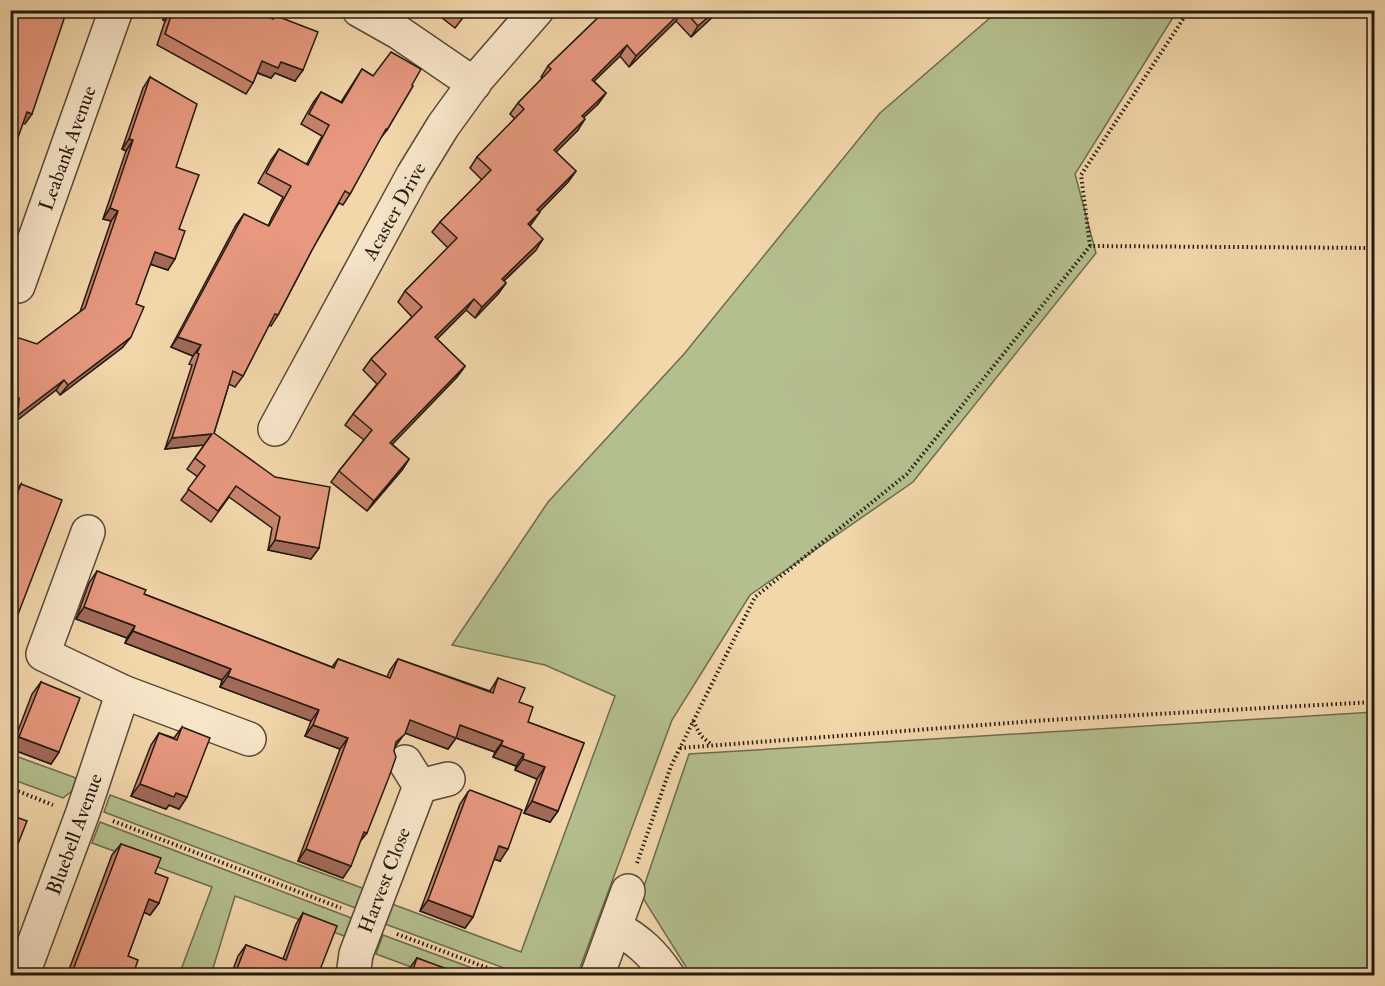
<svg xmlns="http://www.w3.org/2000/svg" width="1385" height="986" font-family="'IM FELL Double Pica',serif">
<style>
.green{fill:#b4bf8e;stroke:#6c6c50;stroke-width:1.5}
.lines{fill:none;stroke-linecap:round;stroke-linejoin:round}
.minor-casing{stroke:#584938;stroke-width:36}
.path{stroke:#241a11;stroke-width:4;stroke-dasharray:1.5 3;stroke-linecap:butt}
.minor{stroke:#f7e5c8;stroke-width:33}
.wall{fill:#c7836d;stroke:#241a11;stroke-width:1.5}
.shaded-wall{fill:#a26a59;stroke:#241a11;stroke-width:1.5}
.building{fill:#e7987f;stroke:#241a11;stroke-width:1.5}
.labels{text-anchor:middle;stroke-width:6;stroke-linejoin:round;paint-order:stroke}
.street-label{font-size:20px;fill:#241a11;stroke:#f7e5c8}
</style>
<rect width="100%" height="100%" fill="#f2d7ab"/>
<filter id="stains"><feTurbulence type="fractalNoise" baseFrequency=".00333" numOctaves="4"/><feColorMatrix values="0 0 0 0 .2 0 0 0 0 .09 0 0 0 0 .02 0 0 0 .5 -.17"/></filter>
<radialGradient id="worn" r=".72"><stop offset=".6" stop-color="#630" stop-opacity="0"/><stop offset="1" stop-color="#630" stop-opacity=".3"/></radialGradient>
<g class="green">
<polygon points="998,11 1177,11 1075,174 1096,253 913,482 750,595 672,720 578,973 562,968 559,975 523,975 385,924 392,904 521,952 615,696 545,665 452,645 548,502 684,354 880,113"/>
<polygon points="1374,712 1374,975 691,975 641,895 689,754"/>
<polygon points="10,754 76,778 72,791 63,798 11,779"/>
<polygon points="110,795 365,889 358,909 104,812"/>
<polygon points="100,822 354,919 347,937 235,896 211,975 212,975 179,975 212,887 92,843"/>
<polygon points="383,935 491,975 433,975 376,954"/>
</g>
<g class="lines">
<defs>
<g id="minor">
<polyline points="359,10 398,32 474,84"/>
<polyline points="18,286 116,10"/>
<polyline points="275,429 413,175 443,126 477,79 537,10"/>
<polyline points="88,532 43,654 123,692 249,739"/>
<polyline points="405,762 420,786 448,779"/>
<path d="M615,927C638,940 653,953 668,976"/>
<polyline points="22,976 83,812 123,692"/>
<polyline points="353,976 356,954 420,786"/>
<polyline points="597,976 628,891"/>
</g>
</defs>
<use href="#minor" class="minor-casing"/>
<g class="path">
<polyline points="1090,246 1081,175 1189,10"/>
<polyline points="693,721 701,736 712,745"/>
<polyline points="680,748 1048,720 1374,702"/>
<polyline points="10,788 53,805"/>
<polyline points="113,821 341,908"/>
<polyline points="637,863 671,766 755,597 907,474 1090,246 1374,248"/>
<polyline points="397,934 509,976"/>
</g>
<use href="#minor" class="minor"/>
</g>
<g class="wall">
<polygon points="167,10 252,10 272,18 274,15 295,81 275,73 271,78 257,73 253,83 246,94 157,45 165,21 163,20"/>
<polygon points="432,10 469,10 455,28"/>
<polygon points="606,10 720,10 691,37 676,21 629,67 620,56 594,81 606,93 598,104 584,117 578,130 556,152 576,171 568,182 539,212 530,226 536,250 504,281 506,283 498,294 475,318 466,310 437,339 465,366 457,377 392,444 409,459 402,470 367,511 331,482 339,471 364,440 345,425 353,414 377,384 363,370 371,359 412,317 398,302 405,291 448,248 432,232 440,222 482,180 470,168 477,157 515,119 510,114 518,103 542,79 541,77 548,66"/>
<polygon points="362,69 373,76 412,85 387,130 379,140 350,194 343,205 339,203 312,250 278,315 271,326 269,325 243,376 235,387 229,384 214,433 319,548 311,559 268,550 272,528 229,497 211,522 181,500 198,477 187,469 204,445 165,449 192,365 189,364 193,356 171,347 236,225 244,214 268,226 272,217 283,197 258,183 271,160 279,149 306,165 322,136 301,124 313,103 321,92 341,102"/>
<polygon points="150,77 176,167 179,229 168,270 150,264 136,304 123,347 60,395 56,390 11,425 11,409 37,344 80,312 111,221 103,219 126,151 122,149 143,88"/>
<polygon points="21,484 10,635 10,502 13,495"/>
<polygon points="97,571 144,594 332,667 338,659 387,677 390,670 398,659 490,691 498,678 519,702 528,722 584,743 558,811 550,822 524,813 537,779 515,770 516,766 493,757 495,752 456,738 448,749 405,733 395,747 359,843 343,878 298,861 340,749 305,736 311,721 220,687 222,680 125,643 127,638 76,619 89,583"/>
<polygon points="41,682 59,752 51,764 11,749 32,694"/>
<polygon points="182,727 187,797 179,809 169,805 166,809 131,796 151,745 159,733 174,738"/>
<polygon points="468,792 500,861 494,859 473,917 465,928 420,911 460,804"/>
<polygon points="121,844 155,873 159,903 150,915 144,912 128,956 133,975 67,975 112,855"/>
<polygon points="303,913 318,975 231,975 238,956 246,945 283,959 296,924"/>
<polygon points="417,958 460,975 407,975 409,969"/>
</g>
<g class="shaded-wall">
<polygon points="170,10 172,10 165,21 163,20"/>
<polygon points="683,10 676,21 629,67 636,56"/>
<polygon points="716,10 720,10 691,37 698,26"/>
<polygon points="627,45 620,56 585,90 592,80"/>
<polygon points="262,61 281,62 303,70 295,81 275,73 271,78 254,71"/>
<polygon points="606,93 598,104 575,126 582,116"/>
<polygon points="27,112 32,114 25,124 20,123"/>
<polygon points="585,119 578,130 547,161 554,150"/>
<polygon points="129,139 133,140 126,151 122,149"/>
<polygon points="576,171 568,182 530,221 537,210"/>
<polygon points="110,208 118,211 111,221 103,219"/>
<polygon points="540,212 532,223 521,235 528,224"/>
<polygon points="543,239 536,250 494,290 502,279"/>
<polygon points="155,252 175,259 168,270 147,263"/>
<polygon points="506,283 498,294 475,318 482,307"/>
<polygon points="474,299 466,310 428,348 435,337"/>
<polygon points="131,337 123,347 60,395 68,385"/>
<polygon points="178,337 201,345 193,356 171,347"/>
<polygon points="465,366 457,377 383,454 390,443"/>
<polygon points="64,380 56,390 11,425 18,415"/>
<polygon points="10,396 19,398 11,409 10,409"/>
<polygon points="212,434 204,445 165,449 172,438"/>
<polygon points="409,459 402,470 367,511 374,501"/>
<polygon points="275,540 319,548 311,559 268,550"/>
<polygon points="84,607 135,626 127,638 76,619"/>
<polygon points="133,631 231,669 222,680 125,643"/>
<polygon points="228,676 319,710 311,721 220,687"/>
<polygon points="410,720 460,725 503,741 495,752 456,738 448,749 402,732"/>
<polygon points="313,725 348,738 340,749 305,736"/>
<polygon points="19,737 59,752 51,764 11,749"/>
<polygon points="501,745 524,754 516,766 493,757"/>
<polygon points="523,759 545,767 537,779 515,770"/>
<polygon points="140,784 176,793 187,797 179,809 169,805 166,809 131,796"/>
<polygon points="532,801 558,811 550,822 524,813"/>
<polygon points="364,832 367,833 358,844"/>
<polygon points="499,846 508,849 500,861 491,858"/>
<polygon points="306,849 351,866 343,878 298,861"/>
<polygon points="149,899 159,903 150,915 141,911"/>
<polygon points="428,900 473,917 465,928 420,911"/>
</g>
<g class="building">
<polygon points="10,10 67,10 32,114 27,112 10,160"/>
<polygon points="173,10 252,10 273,19 274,15 318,32 303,70 281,62 278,68 262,61 253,83 165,34"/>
<polygon points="455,10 467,10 463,17"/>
<polygon points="606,10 683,10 636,56 627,45 592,80 606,93 582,116 585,119 554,150 576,171 537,210 540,212 528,224 543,239 502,279 506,283 482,307 474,299 435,337 465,366 390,443 409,459 374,501 339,471 372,430 353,414 386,374 371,359 422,307 405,291 457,238 440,222 491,170 477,157 524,109 518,103 551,69 548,66"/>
<polygon points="684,10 716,10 698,26"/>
<polygon points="391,52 421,69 412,85 413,86 387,130 386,129 350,194 345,191 312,250 278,315 275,314 243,376 233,371 214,433 275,477 330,487 319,548 275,540 280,517 236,486 218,511 188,489 205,466 195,458 212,434 172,438 199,354 197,353 201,345 178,337 244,214 269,226 291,186 266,173 279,149 308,165 329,125 309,114 321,92 342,103 362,69 373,76"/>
<polygon points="150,77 197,104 176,167 199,175 179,229 185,231 175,259 155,252 136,304 144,307 131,337 68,385 64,380 18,415 19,398 10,396 10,335 37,344 85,308 118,211 110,208 133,140 129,139"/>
<polygon points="21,484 62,500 10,635 10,511"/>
<polygon points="97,571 146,590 144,594 334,668 338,659 390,678 398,659 493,693 498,678 525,688 519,702 533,707 528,722 584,743 558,811 532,801 545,767 523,759 524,754 501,745 503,741 460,725 456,738 410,720 405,734 396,742 394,751 396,757 389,777 367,833 364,832 351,866 306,849 348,738 313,725 319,710 228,676 231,669 133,631 135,626 84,607"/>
<polygon points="10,636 15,637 10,648"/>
<polygon points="41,682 80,698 59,752 19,737"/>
<polygon points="182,727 210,738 187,797 176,793 174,797 140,784 159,733 177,740"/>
<polygon points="470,790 522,810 508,849 499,846 473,917 428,900 468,792"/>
<polygon points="10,815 27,821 10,864"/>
<polygon points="121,844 161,858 155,873 168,878 159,903 149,899 128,956 138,960 133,975 71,975"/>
<polygon points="303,913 337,926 318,975 241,975 235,974 246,945 286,960"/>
<polygon points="417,958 461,974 460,975 411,975"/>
</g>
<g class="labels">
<g class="street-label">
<text transform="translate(67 148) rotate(-70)" y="7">Leabank Avenue</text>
<text transform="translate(394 211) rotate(-61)" y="7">Acaster Drive</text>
<text transform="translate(74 834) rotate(-70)" y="7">Bluebell Avenue</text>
<text transform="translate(384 880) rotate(-69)" y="7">Harvest Close</text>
</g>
</g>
<rect width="1385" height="986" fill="none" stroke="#f2d7ab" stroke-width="36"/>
<rect x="12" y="12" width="1361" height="962" fill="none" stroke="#241a11" stroke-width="3"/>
<rect x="18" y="18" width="1349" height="950" fill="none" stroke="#241a11" stroke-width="1.5"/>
<rect width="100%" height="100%" filter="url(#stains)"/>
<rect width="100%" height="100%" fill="url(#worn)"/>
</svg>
